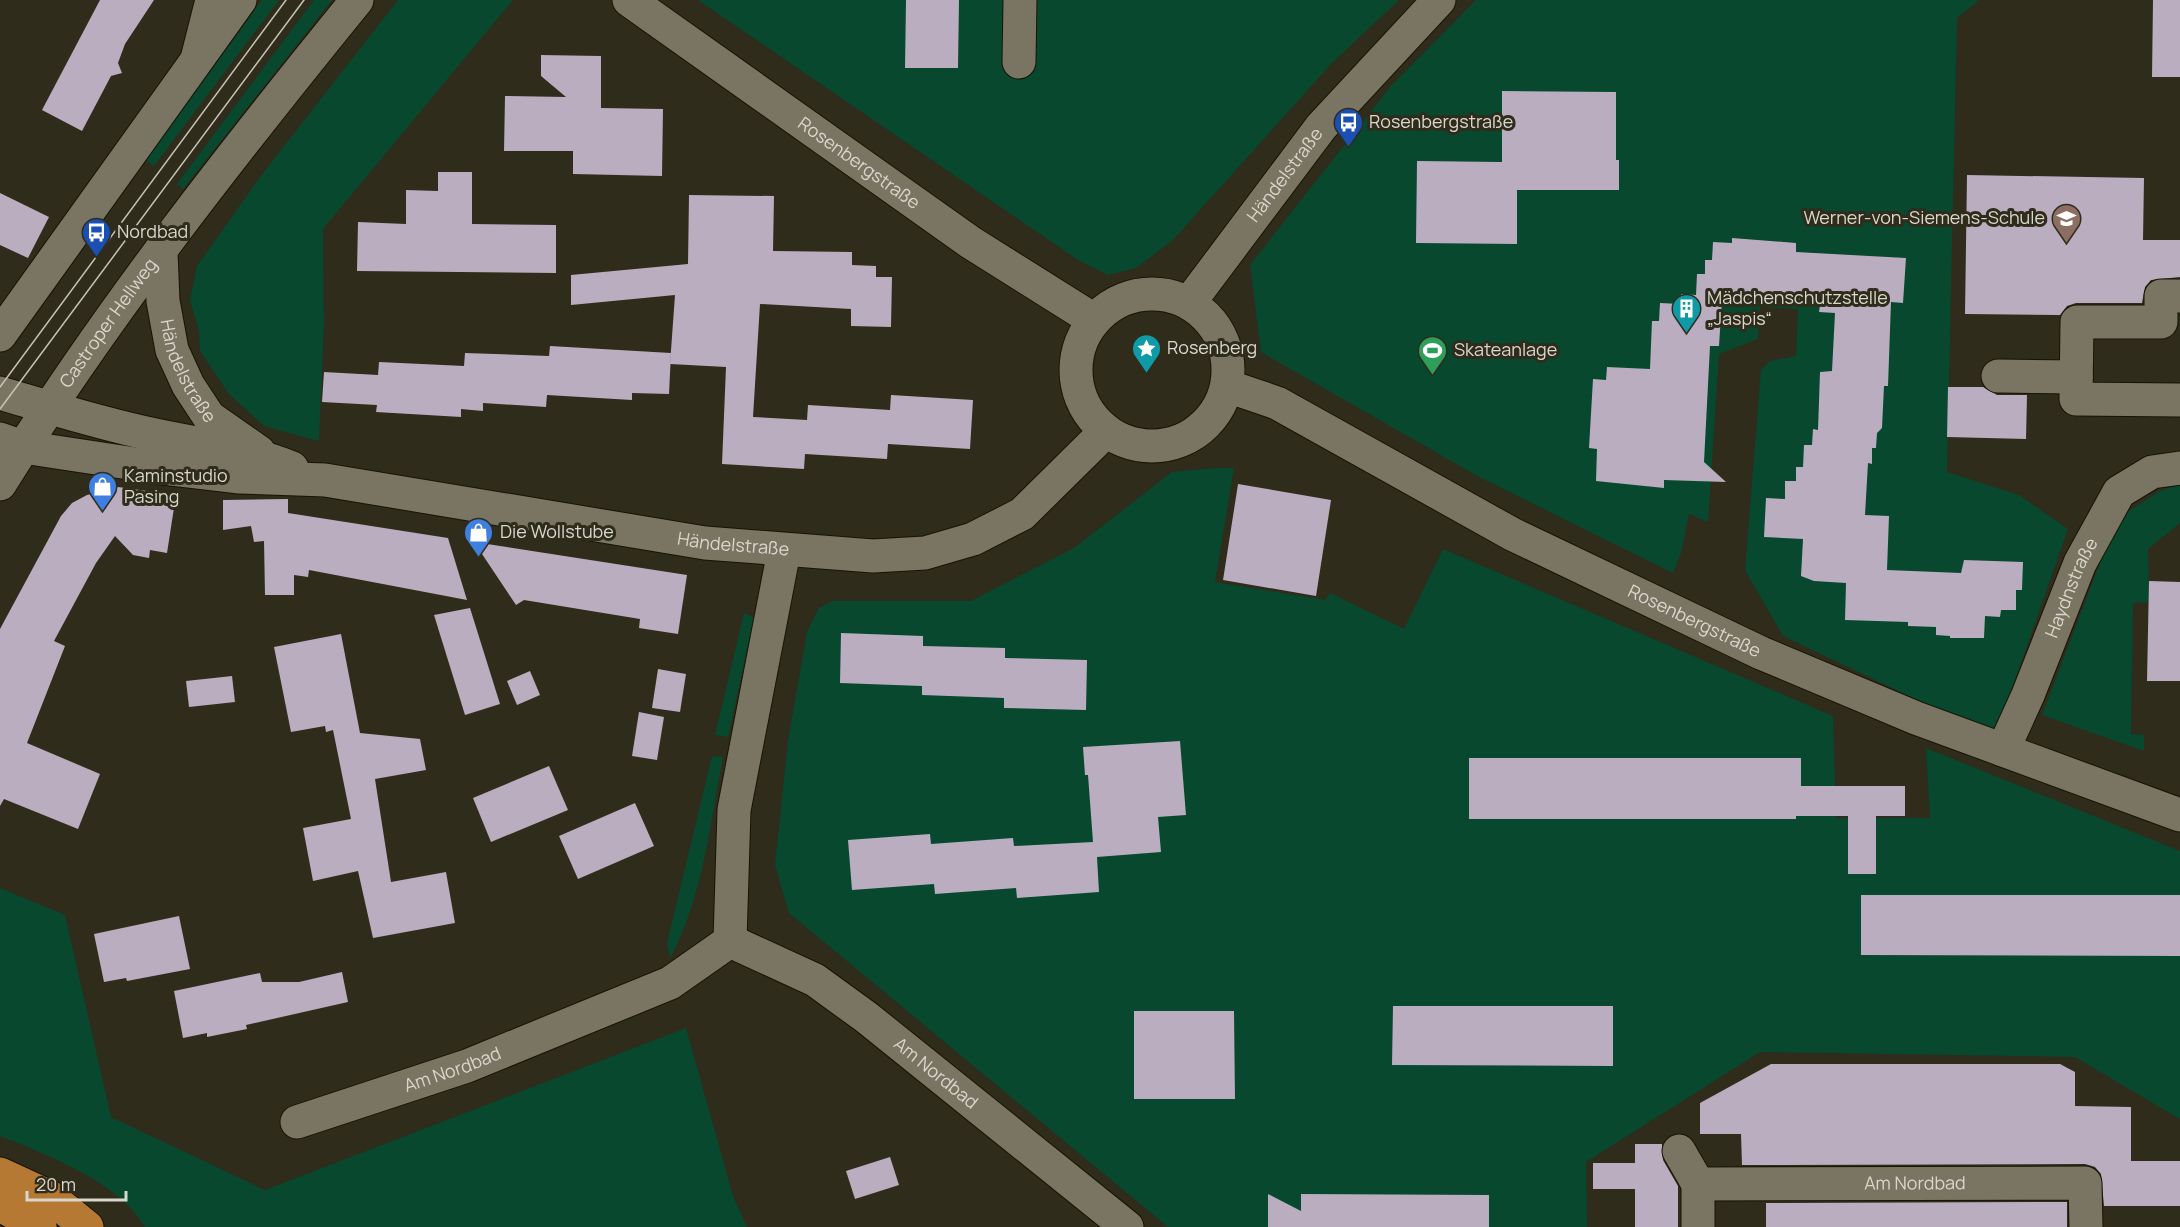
<svg xmlns="http://www.w3.org/2000/svg" width="2180" height="1227" font-family="Manrope,sans-serif">
<style>
.green{fill:#07482f}
.building{fill:#b9adbf}
.lines{fill:none;stroke-linecap:round;stroke-linejoin:round}
.street-casing{stroke:#171405;stroke-width:35}
.secondary-casing{stroke:#171405;stroke-width:35}
.highway-casing{stroke:#171405;stroke-width:35}
.street{stroke:#797562;stroke-width:33}
.secondary{stroke:#797562;stroke-width:33}
.highway{stroke:#b57934;stroke-width:33}
.tram{stroke:#c6c4ba;stroke-width:1.5}
.labels{text-anchor:middle;stroke-width:6;stroke-linejoin:round;paint-order:stroke}
.poi-label{font-size:18px;fill:#d9d7cd;stroke:#2f2c1b;text-anchor:start}
.street-label{font-size:18px;fill:#d9d7cd;stroke:#2f2c1b}
</style>
<rect width="100%" height="100%" fill="#2f2c1b"/>
<g class="green">
<polygon points="262,0 279,0 154,166 146,160"/>
<polygon points="314,0 332,0 183,189 177,184"/>
<polygon points="398,0 513,0 323,229 324,324 319,441 264,426 229,394 200,351 199,331 190,300 197,266 260,177"/>
<polygon points="698,0 1399,0 1331,64 1173,240 1136,268 1108,275 1078,260"/>
<polygon points="1476,0 1979,0 1957,18 1947,472 2019,495 2068,529 1995,737 1783,636 1745,570 1761,370 1770,361 1796,356 1798,309 1760,307 1758,339 1719,354 1708,522 1689,514 1681,553 1673,573 1481,478 1261,352 1250,265 1391,86"/>
<polygon points="1215,468 1234,468 1215,582 1325,600 1330,593 1404,629 1443,549 1833,716 1836,818 1930,818 1926,748 2180,851 2180,1119 2075,1057 1760,1052 1586,1162 1587,1227 1168,1227 789,913 775,865 788,741 807,632 819,608 832,601 971,601 1074,548 1172,472"/>
<polygon points="2180,485 2180,523 2148,549 2149,602 2133,603 2131,734 2144,735 2144,751 2042,715 2108,542 2129,511 2160,491"/>
<polygon points="744,613 754,617 728,737 715,735"/>
<path d="M712,756L723,757C710,824 703,898 670,958L667,943Z"/>
<path d="M0,888L65,915L111,1117L265,1190L686,1028L733,1196L747,1227H145C120,1183 46,1154 0,1136Z"/>
</g>
<g class="building">
<polygon points="100,0 154,0 125,44 118,63 122,73 111,76 82,131 42,110"/>
<polygon points="906,0 959,0 958,68 905,68"/>
<polygon points="2153,0 2180,0 2180,77 2152,77"/>
<polygon points="541,55 601,56 601,108 663,109 662,176 573,174 573,151 504,151 505,96 566,97 541,76"/>
<polygon points="1502,91 1616,92 1616,160 1619,160 1619,190 1517,190 1517,244 1416,243 1417,161 1502,162"/>
<polygon points="438,172 472,172 472,224 556,225 556,273 357,271 358,222 406,224 406,190 438,191"/>
<polygon points="1967,175 2144,178 2143,240 2180,240 2180,277 2151,280 2145,287 2142,303 2076,303 2067,306 2060,315 1965,314"/>
<polygon points="0,193 49,217 28,258 0,245"/>
<polygon points="689,195 774,196 773,251 852,252 852,265 876,266 876,277 892,277 891,327 851,326 851,309 760,304 753,417 807,420 808,405 890,410 891,395 973,400 970,449 888,444 887,459 805,454 804,469 722,464 726,367 670,364 675,295 571,305 571,275 688,264"/>
<polygon points="1732,238 1796,243 1796,252 1906,258 1903,303 1891,302 1888,386 1884,386 1882,428 1877,433 1876,448 1872,448 1872,464 1868,463 1865,515 1889,516 1887,570 1961,573 1964,560 2023,562 2022,590 2016,590 2016,610 2001,610 2000,617 1985,616 1984,638 1950,638 1950,636 1936,635 1936,627 1908,626 1908,622 1845,620 1846,583 1814,581 1801,576 1803,539 1764,537 1766,498 1785,499 1785,481 1796,481 1796,467 1803,467 1804,445 1812,445 1813,429 1818,430 1820,372 1832,371 1835,313 1819,312 1820,305 1722,299 1719,346 1710,346 1704,462 1726,482 1664,480 1664,488 1596,481 1597,449 1589,448 1593,379 1606,380 1607,367 1650,369 1652,321 1659,321 1660,303 1681,304 1681,294 1696,295 1697,274 1705,274 1705,260 1712,260 1713,242 1732,243"/>
<polygon points="550,346 671,353 669,394 632,393 632,400 547,395 546,407 483,403 483,411 461,409 461,417 376,412 377,405 322,402 324,372 378,375 379,362 464,366 465,353 549,356"/>
<polygon points="1948,387 1983,387 1997,395 2027,395 2026,439 1947,437"/>
<polygon points="1238,484 1331,500 1316,596 1223,580"/>
<polygon points="118,487 176,495 167,553 150,550 149,558 133,555 115,536 96,563 54,641 65,646 27,743 100,774 78,829 4,799 0,806 0,629 61,516 72,503 87,495"/>
<polygon points="288,499 288,513 448,538 467,600 309,570 308,577 294,575 294,595 265,595 264,541 254,542 251,526 223,530 223,500"/>
<polygon points="474,542 687,575 678,634 639,628 640,619 524,600 516,605"/>
<polygon points="2149,581 2180,582 2180,681 2147,681"/>
<polygon points="470,608 500,704 465,715 434,615"/>
<polygon points="841,633 923,636 923,646 1005,648 1005,658 1087,660 1086,710 1004,708 1004,698 922,695 922,686 840,683"/>
<polygon points="341,634 360,733 420,739 426,770 375,779 391,882 446,872 455,923 373,938 358,871 313,881 303,828 351,819 333,730 326,732 325,726 291,732 274,647"/>
<polygon points="658,669 686,674 680,712 652,708"/>
<polygon points="530,671 540,695 517,705 507,681"/>
<polygon points="232,676 235,702 189,707 186,681"/>
<polygon points="639,712 664,717 657,760 632,756"/>
<polygon points="1180,741 1186,815 1158,817 1161,852 1097,857 1099,892 1017,898 1016,888 935,894 934,884 852,890 848,840 930,834 931,844 1013,838 1014,846 1093,842 1088,775 1085,775 1083,747"/>
<polygon points="1469,758 1801,758 1801,786 1905,786 1905,816 1876,816 1876,874 1848,874 1848,816 1796,816 1796,819 1469,819"/>
<polygon points="549,766 568,810 491,842 473,798"/>
<polygon points="635,803 654,846 578,879 559,836"/>
<polygon points="1861,895 2180,895 2180,956 1861,955"/>
<polygon points="179,916 190,969 127,981 126,978 104,982 94,934"/>
<polygon points="342,972 348,1002 246,1025 247,1029 207,1037 207,1033 183,1038 174,991 260,973 262,982 299,982"/>
<polygon points="1393,1006 1613,1006 1613,1066 1392,1065"/>
<polygon points="1134,1011 1234,1011 1235,1099 1134,1099"/>
<polygon points="1771,1064 2060,1064 2075,1072 2075,1106 2131,1107 2131,1161 2180,1161 2180,1206 2104,1206 2101,1174 2095,1167 2085,1164 1742,1165 1741,1134 1700,1134 1700,1103"/>
<polygon points="1635,1144 1662,1144 1663,1160 1678,1186 1678,1227 1635,1227 1635,1189 1593,1189 1593,1163 1635,1163"/>
<polygon points="890,1157 899,1185 855,1199 846,1171"/>
<polygon points="1268,1194 1301,1211 1301,1194 1489,1195 1489,1227 1268,1227"/>
<polygon points="2067,1202 2067,1227 1766,1227 1766,1203"/>
</g>
<g class="lines">
<defs>
<g id="street">
<path id="s1" d="M629,0L970,242L1094,320"/>
<polyline points="197,59 212,0"/>
<polyline points="1019,62 1020,0"/>
<polyline points="2180,296 2161,296 2161,322 2077,322 2076,399 2180,400"/>
<path id="s2" d="M1189,303L1321,127L1439,0"/>
<polyline points="1998,376 2076,377"/>
<path id="s3" d="M2003,750L2028,695L2080,563L2119,492L2152,472L2180,468"/>
<path id="s4" d="M730,941L815,980L866,1017L1127,1227"/>
<polyline points="730,941 734,810 784,551"/>
<path id="s5" d="M297,1122L467,1066L670,983L730,941"/>
<polyline points="1679,1151 1698,1184"/>
<path id="s6" d="M1698,1227V1184L2085,1183L2086,1227"/>
</g>
<g id="secondary">
<path id="s7" d="M161,252L163,301L172,350L188,385L209,417L259,452"/>
<circle cx="1152" cy="370" r="76"/>
<polyline points="0,335 240,0"/>
<path id="s8" d="M1227,386L1277,403L1512,534L1761,653L1916,718L2180,815"/>
<path d="M0,393C51,408 102,424 155,435C201,445 249,450 292,468"/>
<path id="s9" d="M0,439L23,447L155,467L240,477L325,480L705,543L873,556L925,553L973,539L1022,514L1106,431"/>
<path id="s10" d="M0,484C106,314 231,155 357,0"/>
</g>
<g id="highway">
<polyline points="0,1174 50,1197 87,1227"/>
<polyline points="0,1205 40,1227"/>
</g>
</defs>
<use href="#street" class="street-casing"/>
<use href="#secondary" class="secondary-casing"/>
<use href="#highway" class="highway-casing"/>
<use href="#street" class="street"/>
<use href="#secondary" class="secondary"/>
<use href="#highway" class="highway"/>
<g class="tram">
<polyline points="0,387 286,0"/>
<polyline points="0,409 304,0"/>
</g>
</g>
<defs>
<symbol id="bus-pin" viewBox="-11 -11 22 30"><path d="M0 17L-7.5 6A9.5 9.5 0 1 1 7.5 6Z" fill="#1a4fb4" stroke="#2f2c1b"/><path d="M-5-6H5V4H4V6H2V4H-2V6H-4V4H-5ZM-3.5-4V0h7V-4ZM-3.5 1.2v1.5H-2V1.2ZM2 1.2v1.5H3.5V1.2Z" fill="#fff"/></symbol>
<symbol id="school-pin" viewBox="-11 -11 22 30"><path d="M0 17L-7.5 6A9.5 9.5 0 1 1 7.5 6Z" fill="#8d6e63" stroke="#2f2c1b"/><path d="M0-5L7-2L0 1L-7-2ZM-4 1L0 2.5L4 1V4Q0 6-4 4Z" fill="#fff"/></symbol>
<symbol id="building-pin" viewBox="-11 -11 22 30"><path d="M0 17L-7.5 6A9.5 9.5 0 1 1 7.5 6Z" fill="#0f9aa8" stroke="#2f2c1b"/><path d="M-4-6H4V6H1V3H-1V6H-4ZM-2.5-4.3h1.7v1.8h-1.7ZM.8-4.3h1.7v1.8H.8ZM-2.5-1h1.7V.8h-1.7ZM.8-1h1.7V.8H.8Z" fill="#fff"/></symbol>
<symbol id="sight-pin" viewBox="-11 -11 22 30"><path d="M0 17L-7.5 6A9.5 9.5 0 1 1 7.5 6Z" fill="#0f9aa8" stroke="#2f2c1b"/><path d="M0-6L1.8-2.2L6-1.7L2.9 1.2L3.7 5.4L0 3.3L-3.7 5.4L-2.9 1.2L-6-1.7L-1.8-2.2Z" fill="#fff"/></symbol>
<symbol id="stadium-pin" viewBox="-11 -11 22 30"><path d="M0 17L-7.5 6A9.5 9.5 0 1 1 7.5 6Z" fill="#2e9e5b" stroke="#2f2c1b"/><path d="M0-5a6.5 5 0 1 0 0 10a6.5 5 0 1 0 0-10ZM-3.5-1.8h7v3.6h-7Z" fill="#fff"/></symbol>
<symbol id="shop-pin" viewBox="-11 -11 22 30"><path d="M0 17L-7.5 6A9.5 9.5 0 1 1 7.5 6Z" fill="#3f7fe0" stroke="#2f2c1b"/><path d="M-5-2.5h2.3a2.7 3.5 0 0 1 5.4 0H5L5.5 6h-11ZM-1.5-2.5h3a1.5 2.3 0 0 0-3 0Z" fill="#fff"/></symbol>
</defs>
<g fill-rule="evenodd">
<use href="#bus-pin" x="1332" y="106" width="33" height="45"/>
<use href="#school-pin" x="2050" y="202" width="33" height="45"/>
<use href="#bus-pin" x="80" y="216" width="33" height="45"/>
<use href="#building-pin" x="1670" y="292" width="33" height="45"/>
<use href="#sight-pin" x="1130" y="332" width="33" height="45"/>
<use href="#stadium-pin" x="1416" y="334" width="33" height="45"/>
<use href="#shop-pin" x="86" y="470" width="33" height="45"/>
<use href="#shop-pin" x="462" y="516" width="33" height="45"/>
</g>
<g class="labels">
<g class="poi-label">
<text x="1369" y="128">Rosenbergstraße</text>
<text x="2045" y="224" text-anchor="end">Werner-von-Siemens-Schule</text>
<text x="117" y="238">Nordbad</text>
<text x="1707" y="304">Mädchenschutzstelle<tspan x="1707" dy="21">„Jaspis“</tspan></text>
<text x="1167" y="354">Rosenberg</text>
<text x="1454" y="356">Skateanlage</text>
<text x="124" y="482">Kaminstudio<tspan x="124" dy="21">Pasing</tspan></text>
<text x="500" y="538">Die Wollstube</text>
</g>
<g class="street-label">
<text dy="6" stroke="none"><textPath href="#s1" startOffset="282">Rosenbergstraße</textPath></text>
<text dy="6" stroke="none"><textPath href="#s2" startOffset="160">Händelstraße</textPath></text>
<text dy="6" stroke="none"><textPath href="#s10" startOffset="194">Castroper Hellweg</textPath></text>
<text dy="6" stroke="none"><textPath href="#s7" startOffset="124">Händelstraße</textPath></text>
<text dy="6" stroke="none"><textPath href="#s9" startOffset="742">Händelstraße</textPath></text>
<text dy="6" stroke="none"><textPath href="#s3" startOffset="176">Haydnstraße</textPath></text>
<text dy="6" stroke="none"><textPath href="#s8" startOffset="524">Rosenbergstraße</textPath></text>
<text dy="6" stroke="none"><textPath href="#s5" startOffset="164">Am Nordbad</textPath></text>
<text dy="6" stroke="none"><textPath href="#s4" startOffset="246">Am Nordbad</textPath></text>
<text dy="6" stroke="none"><textPath href="#s6" startOffset="260">Am Nordbad</textPath></text>
</g>
</g>
<path d="M27 1191v9h99v-9" fill="none" stroke="#d9d7cd" stroke-width="3"/>
<text x="36" y="1191" font-size="18" fill="#d9d7cd" stroke="#2f2c1b" stroke-width="4.5" paint-order="stroke">20 m</text>
</svg>
